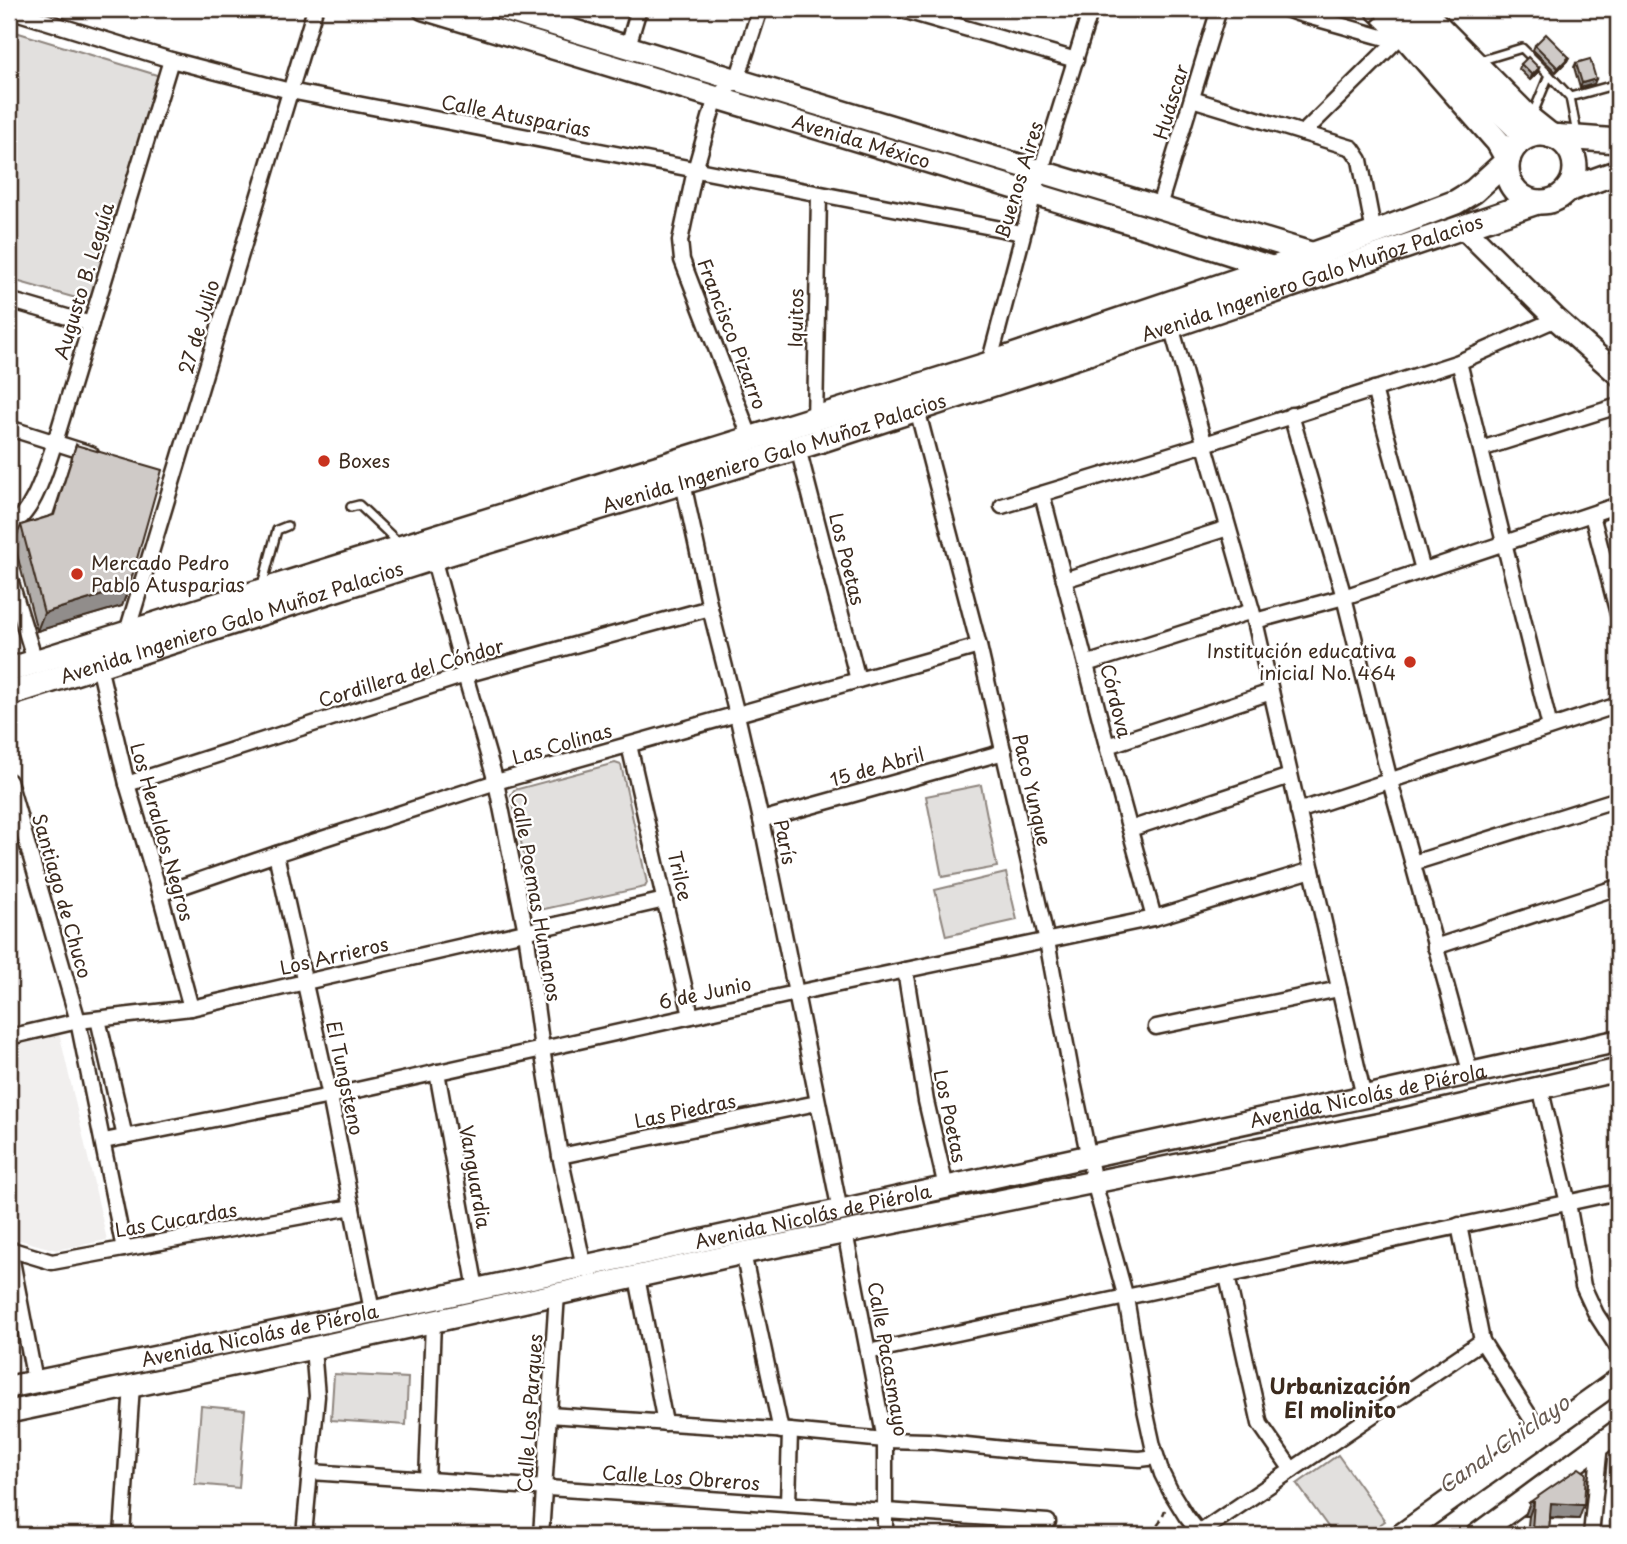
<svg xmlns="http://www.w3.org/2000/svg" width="1627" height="1544" font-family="'Playpen Sans',sans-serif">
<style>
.built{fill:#f1efee}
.green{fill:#e2e0de;stroke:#8e857e;stroke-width:2}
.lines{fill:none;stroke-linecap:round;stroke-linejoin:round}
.lane-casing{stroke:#3b2a1e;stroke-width:12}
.street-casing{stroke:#3b2a1e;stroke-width:19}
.secondary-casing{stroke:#3b2a1e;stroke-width:26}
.primary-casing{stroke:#3b2a1e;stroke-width:28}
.path{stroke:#3b2a1e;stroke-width:2.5;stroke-dasharray:7 5;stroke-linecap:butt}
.lane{stroke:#fff;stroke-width:7}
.street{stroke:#fff;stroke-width:14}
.secondary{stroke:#fff;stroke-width:21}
.primary{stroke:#fff;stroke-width:23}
.path-bridge{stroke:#3b2a1e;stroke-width:2.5;stroke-dasharray:7 5;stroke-linecap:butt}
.wall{fill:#b2aeab;stroke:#3b2a1e;stroke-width:2}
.shaded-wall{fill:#918d8b;stroke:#3b2a1e;stroke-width:2}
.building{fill:#cfcac7;stroke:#3b2a1e;stroke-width:2}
.poi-dot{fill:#c8321e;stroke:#fff;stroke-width:2.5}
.labels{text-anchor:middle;stroke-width:5;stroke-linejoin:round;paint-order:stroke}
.street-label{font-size:19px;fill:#3b2a1e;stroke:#fff}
.poi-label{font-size:19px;fill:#3b2a1e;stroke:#fff;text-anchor:start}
.neighbourhood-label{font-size:21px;font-weight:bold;fill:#3b2a1e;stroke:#fff}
.water-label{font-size:21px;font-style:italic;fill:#685b52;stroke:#fff}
</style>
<rect width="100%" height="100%" fill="#fff"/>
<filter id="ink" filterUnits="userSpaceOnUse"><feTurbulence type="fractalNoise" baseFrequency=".0143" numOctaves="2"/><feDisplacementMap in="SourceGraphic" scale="14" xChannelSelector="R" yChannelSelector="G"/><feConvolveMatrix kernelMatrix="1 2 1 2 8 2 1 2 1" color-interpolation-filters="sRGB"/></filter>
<g filter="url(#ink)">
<polygon class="built" points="59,1032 107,1240 56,1250 9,1237 9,1044"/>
<g class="green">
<polygon points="9,30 160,76 90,302 9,279"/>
<polygon points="615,763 621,765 647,883 645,887 540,910 535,907 511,795 514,790"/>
<polygon points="981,785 997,867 942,877 926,796"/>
<polygon points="1006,873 1017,920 946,936 935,890"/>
<polygon points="334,1374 408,1378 406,1425 331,1420"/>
<polygon points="201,1406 245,1410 239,1488 195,1484"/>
<polygon points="1338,1455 1385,1521 1365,1535 1334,1535 1297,1484"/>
</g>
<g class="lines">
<defs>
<g id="lane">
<polyline points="1479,61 1522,48 1549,75 1532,116"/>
<polyline points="1549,75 1570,97"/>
<polyline points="1577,134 1570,97 1610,86 1618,94"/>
<polyline points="351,507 359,505 400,544"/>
<polyline points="262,586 277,530 287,526"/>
</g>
<g id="street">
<polyline points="899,9 1076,60"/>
<polyline points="1286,9 1297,13 1382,37 1403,34"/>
<polyline points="9,10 171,60 290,91 1022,233"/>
<polyline points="628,46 639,9"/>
<polyline points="1192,99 1352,148 1360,160 1374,233"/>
<polyline points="1303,133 1403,34"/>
<polyline points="1159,206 1219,9"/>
<polyline points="9,300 91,324"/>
<polyline points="1171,326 1255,621 1364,1097"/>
<polyline points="1459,362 1550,727"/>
<polyline points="989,364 1034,193 1091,9"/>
<polyline points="1374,389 1423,570"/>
<polyline points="917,409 979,646 1047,941 1072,1077 1094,1182 1126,1298 1144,1405 1153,1446 1162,1474 1170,1490 1186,1516 1201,1535"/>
<polyline points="1291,415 1344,597 1390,781 1471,1075"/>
<polyline points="815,424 819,194"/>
<polyline points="9,428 91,454"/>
<polyline points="751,439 682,260 680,241 695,170 716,97 737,80 760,9"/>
<polyline points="798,448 858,680"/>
<polyline points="1481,449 1618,406"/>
<polyline points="683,483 710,608 737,715 761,820 840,1211"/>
<polyline points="1042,494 1107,746 1154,918"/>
<polyline points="1002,506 1205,444 1459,362 1556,319"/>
<polyline points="1592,515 1618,614"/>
<path d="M9,526C34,515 46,467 55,442L171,60"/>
<polyline points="431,550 465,675 496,782 526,932 542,1049 560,1156 584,1267"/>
<polyline points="9,576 35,661"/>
<polyline points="1064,580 1228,528"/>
<polyline points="1255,621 1344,597 1618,505"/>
<polyline points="127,638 127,632 315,9"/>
<polyline points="1086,664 1252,611"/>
<polyline points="99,666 127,784 160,894 191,1008"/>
<polyline points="629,745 691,1016"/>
<polyline points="1107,746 1271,692"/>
<polyline points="9,781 78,1021 124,1249"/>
<polyline points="127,784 465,675 710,608"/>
<polyline points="1298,811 1618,705"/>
<polyline points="761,820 1004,752"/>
<polyline points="1130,829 1290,776"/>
<polyline points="276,854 330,1096 372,1311"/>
<polyline points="1413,863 1618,799"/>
<polyline points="160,894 276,854 496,782 979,646"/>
<polyline points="1435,947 1618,887"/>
<polyline points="905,970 926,1101 946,1187"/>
<polyline points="98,1019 125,1137"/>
<polyline points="1156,1027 1339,989"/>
<polyline points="9,1037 78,1021 191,1008 665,900"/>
<polyline points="437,1072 476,1289"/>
<polyline points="1540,1087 1568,1203 1583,1286 1596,1314 1618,1348"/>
<polyline points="104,1141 330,1096 796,993 1154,918 1312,870"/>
<polyline points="560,1156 817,1103"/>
<polyline points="1459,1225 1482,1341 1541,1434"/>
<polyline points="845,1232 885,1440 885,1535"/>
<polyline points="9,1249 52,1262 352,1207"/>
<polyline points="10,1250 35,1381"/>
<polyline points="743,1253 781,1431"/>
<polyline points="1227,1276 1260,1424 1292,1470"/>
<polyline points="637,1277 665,1423"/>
<polyline points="868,1352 1618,1192"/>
<polyline points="549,1415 790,1431 885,1440 928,1441 1034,1452 1140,1459 1156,1457"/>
<polyline points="311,1472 1048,1522"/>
<polyline points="427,1480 433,1322"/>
<polyline points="788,1504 790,1431"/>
<polyline points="1199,1533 1482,1341"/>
<polyline points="122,1535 132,1385"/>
<polyline points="304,1535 317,1396 313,1348"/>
<polyline points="541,1535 557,1294"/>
<polyline points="1591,1535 1600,1444"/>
</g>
<g id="secondary">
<path id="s1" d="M424,9L1190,241L1274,268L1280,274"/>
<polyline points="502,9 1314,254 1319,260"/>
<polyline points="1397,9 1526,138"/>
<polyline points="1464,228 1556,319 1618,374"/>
<path id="s2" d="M9,1387C369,1315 726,1235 1085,1157C1262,1118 1441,1081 1618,1041"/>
<polyline points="9,1412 313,1348 743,1253 1391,1122 1618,1070"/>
<polyline points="1401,1535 1618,1380"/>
<polyline points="1477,1535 1618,1431"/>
</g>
<g id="primary">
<polyline points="1421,9 1531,120 1551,136 1618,141"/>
<circle cx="1541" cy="168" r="34"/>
<polyline points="1568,190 1618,172"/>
<polyline points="9,670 989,364 1274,268 1374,233 1456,202 1474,191 1508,160 1498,142 1403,34 1377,9"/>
<path id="s3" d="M9,694L433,558L819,441L1171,326L1537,202"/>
</g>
</defs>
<use href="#lane" class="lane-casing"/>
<use href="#street" class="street-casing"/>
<use href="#secondary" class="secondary-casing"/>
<use href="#primary" class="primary-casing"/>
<polyline class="path" points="1150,1535 1160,1522 1165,1510"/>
<use href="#lane" class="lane"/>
<use href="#street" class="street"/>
<use href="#secondary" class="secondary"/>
<use href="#primary" class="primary"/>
<polyline class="path-bridge" points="1372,22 1387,9"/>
</g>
<g class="wall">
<polygon points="1535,45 1569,57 1567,61 1556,72 1533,50"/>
<polygon points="1576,63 1594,84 1580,88 1574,67"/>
<polygon points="1521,64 1538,72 1530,80 1519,69"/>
<polygon points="76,445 129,587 122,606 37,631 14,543 21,525 53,515"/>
<polygon points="1530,1502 1579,1519 1550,1518 1549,1530 1547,1535 1527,1535 1529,1516 1525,1516"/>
</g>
<g class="shaded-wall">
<polygon points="1569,57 1567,61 1556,72 1558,68"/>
<polygon points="1539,68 1538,72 1530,80 1532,75"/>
<polygon points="1596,79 1594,84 1580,88 1582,83"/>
<polygon points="129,587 122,606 37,631 44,613"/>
<polygon points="1530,1502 1534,1502 1529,1516 1525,1516"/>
<polygon points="1551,1503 1584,1505 1579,1519 1546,1517"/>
<polygon points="1532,1529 1549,1530 1547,1535 1530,1535"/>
</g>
<g class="building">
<polygon points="1546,34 1569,57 1558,68 1535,45"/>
<polygon points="1528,57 1539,68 1532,75 1521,64"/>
<polygon points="1590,59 1596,79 1582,83 1576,63"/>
<polygon points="76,445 162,470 129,587 44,613 21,525 54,515"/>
<polygon points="1579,1468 1586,1473 1584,1505 1551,1503 1549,1530 1532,1529 1534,1502 1530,1502"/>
</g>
</g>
<g class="poi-dot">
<circle cx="324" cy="461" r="7"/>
<circle cx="77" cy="574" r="7"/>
<circle cx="1410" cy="662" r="7"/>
</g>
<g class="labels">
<g class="street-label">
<text transform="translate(1171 102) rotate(-73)" y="7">Huáscar</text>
<text transform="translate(516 116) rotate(11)" y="7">Calle Atusparias</text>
<text dy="7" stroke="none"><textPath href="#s1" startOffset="457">Avenida México</textPath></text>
<text transform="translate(1019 180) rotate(-73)" y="7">Buenos Aires</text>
<text dy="7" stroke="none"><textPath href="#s3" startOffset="1368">Avenida Ingeniero Galo Muñoz Palacios</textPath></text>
<text transform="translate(84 281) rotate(-73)" y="7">Augusto B. Leguía</text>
<text transform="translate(796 318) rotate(-89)" y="7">Iquitos</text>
<text transform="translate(199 327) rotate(-73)" y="7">27 de Julio</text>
<text transform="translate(732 334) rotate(69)" y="7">Francisco Pizarro</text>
<text dy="7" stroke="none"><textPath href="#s3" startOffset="802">Avenida Ingeniero Galo Muñoz Palacios</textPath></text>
<text transform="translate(847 559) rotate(76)" y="7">Los Poetas</text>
<text dy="7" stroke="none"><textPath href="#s3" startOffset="234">Avenida Ingeniero Galo Muñoz Palacios</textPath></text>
<text transform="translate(411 673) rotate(-17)" y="7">Cordillera del Cóndor</text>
<text transform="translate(1116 701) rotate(76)" y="7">Córdova</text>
<text transform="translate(562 744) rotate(-16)" y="7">Las Colinas</text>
<text transform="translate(877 767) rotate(-16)" y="7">15 de Abril</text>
<text transform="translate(1032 790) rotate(77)" y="7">Paco Yunque</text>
<text transform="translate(162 832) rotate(74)" y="7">Los Heraldos Negros</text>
<text transform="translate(785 842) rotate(78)" y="7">París</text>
<text transform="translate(680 876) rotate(77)" y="7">Trilce</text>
<text transform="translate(62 896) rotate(74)" y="7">Santiago de Chuco</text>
<text transform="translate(536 897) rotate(80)" y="7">Calle Poemas Humanos</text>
<text transform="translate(334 956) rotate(-13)" y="7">Los Arrieros</text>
<text transform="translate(705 993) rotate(-12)" y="7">6 de Junio</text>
<text transform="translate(345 1078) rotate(78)" y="7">El Tungsteno</text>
<text dy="7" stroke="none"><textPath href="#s2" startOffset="1390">Avenida Nicolás de Piérola</textPath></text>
<text transform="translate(685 1111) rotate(-12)" y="7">Las Piedras</text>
<text transform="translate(950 1116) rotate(78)" y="7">Los Poetas</text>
<text transform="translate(475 1177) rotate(80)" y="7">Vanguardia</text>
<text dy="7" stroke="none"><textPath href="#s2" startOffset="822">Avenida Nicolás de Piérola</textPath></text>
<text transform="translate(176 1220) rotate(-10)" y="7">Las Cucardas</text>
<text dy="7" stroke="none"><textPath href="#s2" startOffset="256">Avenida Nicolás de Piérola</textPath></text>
<text transform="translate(888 1359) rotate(80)" y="7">Calle Pacasmayo</text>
<text transform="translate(530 1413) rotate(-86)" y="7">Calle Los Parques</text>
<text transform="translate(681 1478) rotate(4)" y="7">Calle Los Obreros</text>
</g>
<g class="poi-label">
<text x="338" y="468">Boxes</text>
<text x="91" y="570">Mercado Pedro<tspan x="91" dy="22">Pablo Atusparias</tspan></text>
<text x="1396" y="658" text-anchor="end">Institución educativa<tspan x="1396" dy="22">inicial No. 464</tspan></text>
</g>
<g class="neighbourhood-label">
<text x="1340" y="1394">Urbanización<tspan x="1340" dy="24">El molinito</tspan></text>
</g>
<g class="water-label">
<text transform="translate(1504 1445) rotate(-35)" y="7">Canal Chiclayo</text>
</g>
</g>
<rect width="1627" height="1544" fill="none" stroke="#fff" stroke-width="35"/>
<rect x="18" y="18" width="1592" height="1509" fill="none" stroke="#3b2a1e" stroke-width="2.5" filter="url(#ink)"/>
</svg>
